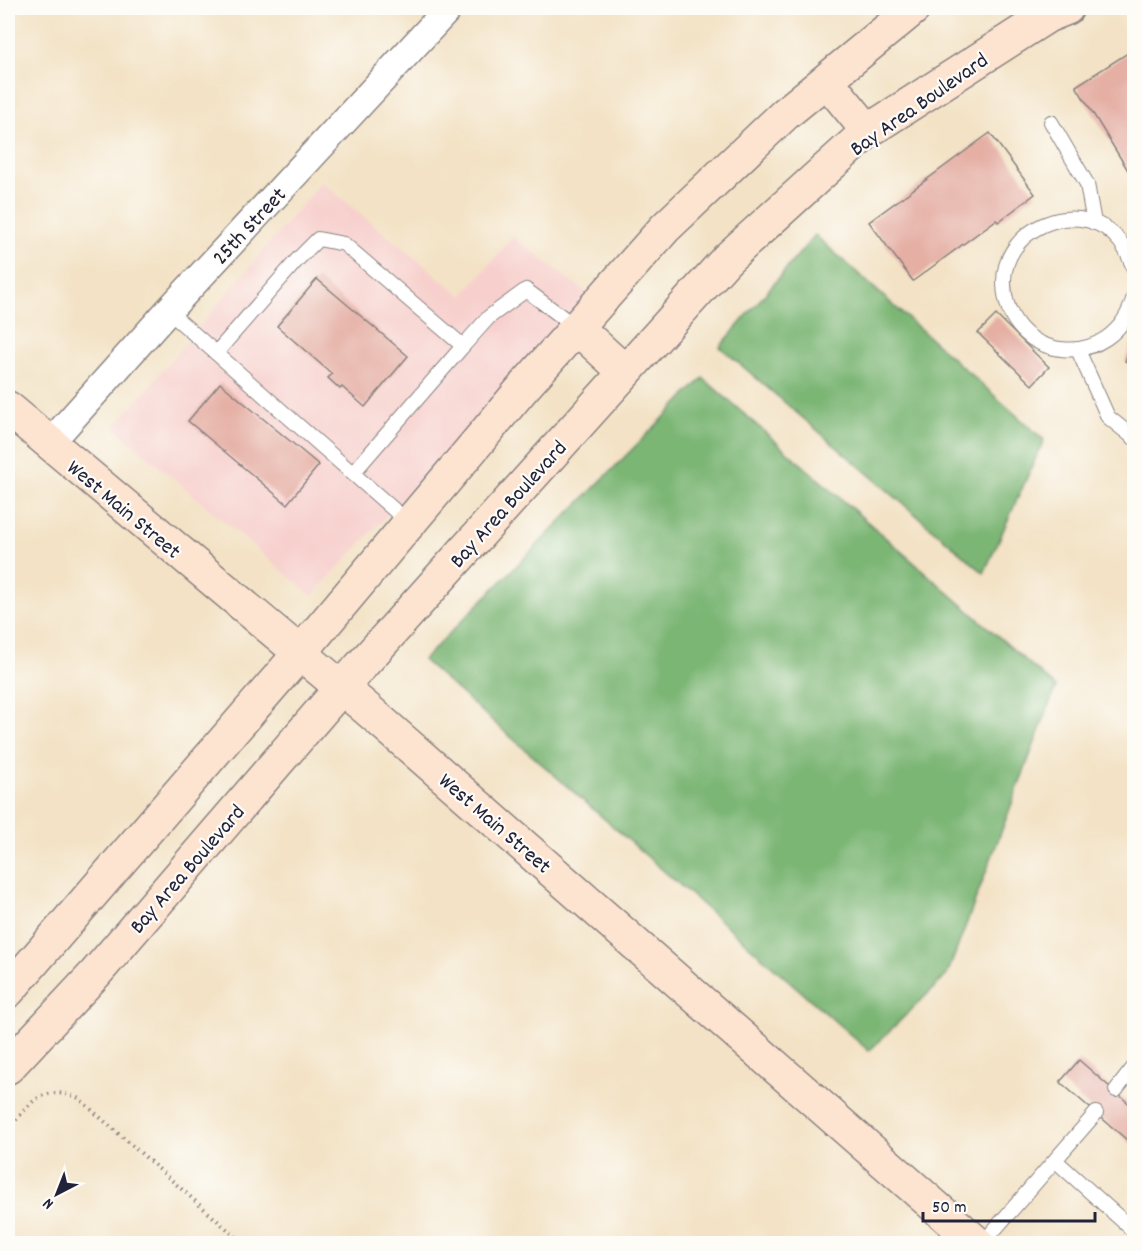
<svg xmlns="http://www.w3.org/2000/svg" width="1142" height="1251" font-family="Dekko,sans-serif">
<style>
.built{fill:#f7d0cd}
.forest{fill:#7bb674;stroke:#4e6c58;stroke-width:1.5}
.building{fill:#e5afa4}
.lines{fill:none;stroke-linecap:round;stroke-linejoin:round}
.lane-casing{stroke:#8a8280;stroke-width:16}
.street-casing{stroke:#8a8280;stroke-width:30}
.secondary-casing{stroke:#8a8280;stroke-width:36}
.path{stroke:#8a8280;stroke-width:4;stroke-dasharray:1.5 4.5;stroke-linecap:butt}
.lane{stroke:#fff;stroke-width:14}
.street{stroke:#fff;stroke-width:27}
.secondary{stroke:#fde4d1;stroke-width:33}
.labels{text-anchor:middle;stroke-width:4.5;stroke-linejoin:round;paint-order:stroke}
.street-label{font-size:22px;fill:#22223b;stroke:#fdfcf7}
</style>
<rect width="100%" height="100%" fill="#fdfcf7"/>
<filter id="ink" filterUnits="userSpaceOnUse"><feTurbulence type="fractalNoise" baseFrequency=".0167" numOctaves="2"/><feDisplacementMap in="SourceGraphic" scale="12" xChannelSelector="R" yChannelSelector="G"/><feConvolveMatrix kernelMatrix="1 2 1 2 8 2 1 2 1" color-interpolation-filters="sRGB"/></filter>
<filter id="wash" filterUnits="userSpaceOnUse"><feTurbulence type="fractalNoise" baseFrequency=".008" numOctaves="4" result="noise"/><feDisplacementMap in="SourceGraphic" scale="24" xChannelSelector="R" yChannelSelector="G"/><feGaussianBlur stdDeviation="1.35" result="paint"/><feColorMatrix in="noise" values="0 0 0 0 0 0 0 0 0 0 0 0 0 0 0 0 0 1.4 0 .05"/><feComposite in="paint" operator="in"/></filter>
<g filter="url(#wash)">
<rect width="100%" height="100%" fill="#f3e2c5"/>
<polygon class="built" points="321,182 462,296 513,237 591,296 312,596 114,428"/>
<g class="forest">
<polygon points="815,235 1044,440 984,573 720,347"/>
<polygon points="703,378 1056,687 947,975 869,1051 423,660"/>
</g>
<g id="blocks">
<g class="building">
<polygon points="1134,49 1134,180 1076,86"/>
<polygon points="990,133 1035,194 998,222 996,220 913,281 869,222"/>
<polygon points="317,279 408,356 365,407 342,387 340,389 328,378 332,374 277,326"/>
<polygon points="996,315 1049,367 1032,385 978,333"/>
<polygon points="1134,336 1134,365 1125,361"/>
<polygon points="220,383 319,465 287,504 188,421"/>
<polygon points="1079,1060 1134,1108 1134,1146 1060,1082"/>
</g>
</g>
</g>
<g filter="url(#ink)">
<use href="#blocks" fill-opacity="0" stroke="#8a8280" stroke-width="1.5"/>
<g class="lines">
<defs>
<g id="lane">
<polyline points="1051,122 1087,184 1094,223"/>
<path d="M1134,269C1129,256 1124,244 1113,234C1074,198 1002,229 1004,284C1007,364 1115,374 1134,296"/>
<polyline points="168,311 216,353"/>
<polyline points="1078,350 1108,417 1134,438"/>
<polyline points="353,473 463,346"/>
<polyline points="409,523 216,353 297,260 318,239 344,244 463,346 489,317 526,290 577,328"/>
<polyline points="1116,1090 1134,1067"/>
<polyline points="1056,1161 1134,1231"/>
<polyline points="982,1244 1096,1113"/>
</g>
<polyline id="street" points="49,444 168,311 449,8"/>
<g id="secondary">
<polyline points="827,81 868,131"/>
<polyline points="577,328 625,372"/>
<polyline points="8,408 367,709 978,1244"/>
<polyline points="8,991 300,653 523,388 665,228 785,114 914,8"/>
<polyline points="8,1067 95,974 341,688 727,259 868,131 1047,16 1067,8"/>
</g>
</defs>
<use href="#lane" class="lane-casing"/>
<use href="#street" class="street-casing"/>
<use href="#secondary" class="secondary-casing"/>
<path class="path" d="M8,1129C32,1103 38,1085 77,1097L244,1244"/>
<use href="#lane" class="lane"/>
<use href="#street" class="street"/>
<use href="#secondary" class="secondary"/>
</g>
</g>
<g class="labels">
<g class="street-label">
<text transform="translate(918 103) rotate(-35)" y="8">Bay Area Boulevard</text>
<text transform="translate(248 225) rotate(-47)" y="8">25th Street</text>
<text transform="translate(507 503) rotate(-48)" y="8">Bay Area Boulevard</text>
<text transform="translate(125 508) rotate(40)" y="8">West Main Street</text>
<text transform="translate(496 822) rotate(41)" y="8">West Main Street</text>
<text transform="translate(186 868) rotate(-49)" y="8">Bay Area Boulevard</text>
</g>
</g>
<rect width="1142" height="1251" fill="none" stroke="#fdfcf7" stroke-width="30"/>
<g transform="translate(57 1194) rotate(222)" stroke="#fdfcf7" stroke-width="4.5" paint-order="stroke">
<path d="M0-4.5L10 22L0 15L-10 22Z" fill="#22223b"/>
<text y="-9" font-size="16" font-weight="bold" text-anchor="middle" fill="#22223b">N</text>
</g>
<path d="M923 1212v9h172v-9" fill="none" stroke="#22223b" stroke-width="3"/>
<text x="932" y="1212" font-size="18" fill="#22223b" stroke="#fdfcf7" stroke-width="4.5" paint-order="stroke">50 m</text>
</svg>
